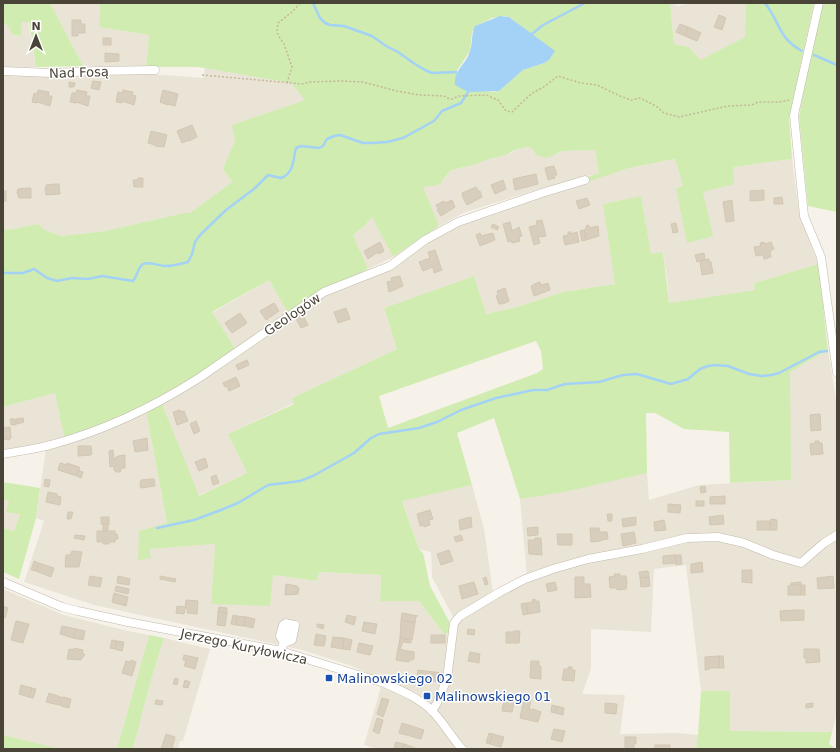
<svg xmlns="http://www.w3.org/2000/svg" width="840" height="752" font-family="'DejaVu Sans',sans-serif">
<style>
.residential{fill:#eae4d7}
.green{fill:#d0ecb0;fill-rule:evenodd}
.water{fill:#a3d2f6}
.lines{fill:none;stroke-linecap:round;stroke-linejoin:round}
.stream{stroke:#a3d2f6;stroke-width:2.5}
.building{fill:#d8cebe;stroke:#d4c7b1}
.minor-casing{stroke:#c2baab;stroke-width:9}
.path{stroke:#c5b79b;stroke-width:1.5;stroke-dasharray:2 2;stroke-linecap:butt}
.minor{stroke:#fff;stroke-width:8}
.transit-dot{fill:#1a4fb4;stroke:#fff;stroke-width:1.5}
.labels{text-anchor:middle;stroke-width:3;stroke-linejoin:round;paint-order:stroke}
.street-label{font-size:13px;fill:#4a4337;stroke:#fff}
.transit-label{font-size:13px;fill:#164399;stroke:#fff;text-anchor:start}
</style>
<rect width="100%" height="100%" fill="#f6f2ea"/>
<g class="residential">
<polygon points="50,3 100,3 99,27 149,35 146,67 83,66"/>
<polygon points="670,3 673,3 677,6 694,3 746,3 745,37 700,60 689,47 674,44"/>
<polygon points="22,22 28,22 36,67 3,68 3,23 6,24 13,35 21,36"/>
<polygon points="205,68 291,83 306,100 233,125 235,140 223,169 232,182 190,213 184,213 105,231 61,236 45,230 39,224 7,230 3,227 3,75 70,76 151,74 203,78"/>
<polygon points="528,147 558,154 563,151 595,150 599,173 539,189 463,213 439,226 422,187 434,186 444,180 451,170 473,165 489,159 512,153 517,149"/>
<polygon points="675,159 683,186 676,188 703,192 733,167 792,159 799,213 818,264 754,283 756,290 669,303 667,278 663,252 651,255 641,196 604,204 615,284 563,292 517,307 485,314 474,276 384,308 397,349 292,398 294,403 228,434 247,473 198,496 162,404 324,296 408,255 462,221 629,168"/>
<polygon points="372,216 393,257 368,269 353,235 364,226"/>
<polygon points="269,280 288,313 236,350 212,313"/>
<polygon points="828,350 837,406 837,713 832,732 730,731 730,691 701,691 686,565 654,569 651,632 591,629 591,669 582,694 625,695 620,734 677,733 698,735 696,749 378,749 364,745 383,680 349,665 302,650 94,605 24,582 44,521 36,518 46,449 146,411 167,524 149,549 215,544 211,604 273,575 317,581 319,572 381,575 380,601 419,601 443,633 457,634 458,626 432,577 431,552 419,549 402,500 472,485 484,529 493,592 527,576 520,499 647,473 649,500 699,485 790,480 790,372"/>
<polygon points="55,393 64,437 3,452 3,407"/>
<polygon points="3,499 9,501 20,513 14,532 3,528"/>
<polygon points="3,589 64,615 128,631 149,635 117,749 61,749 3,735"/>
<polygon points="164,638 210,649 183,741 180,741 178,749 133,749 151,680"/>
</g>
<g class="green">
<polygon points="3,3 50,3 83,66 36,67 29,22 22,22 21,36 13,35 6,24 3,23"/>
<path d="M100,3H670L674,44L689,47L700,60L745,37L746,3H814L789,118L792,159L733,167L734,184L703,192L713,236L687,243L676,188L683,186L675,159L629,168L587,182V177L599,173L595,150L563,151L547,158L536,155L533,149L528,147L517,149L506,155L489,159L473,165L451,170L440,184L434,186L423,187L439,226L393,257L372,217L364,226L353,235L368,269L315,295L288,313L269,280L212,312L236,350L178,389L108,422L64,437L55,393L3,407V227L7,230L39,224L45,230L61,236L105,231L184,213H190L232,182L223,169L235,140L232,125L305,100L291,83L198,67H146L149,35L99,27ZM505,16C521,20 538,47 549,60L544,63L523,70L499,91L493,92L487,91L456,72L470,51L472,32L476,26L492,18Z"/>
<polygon points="823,3 837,3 837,212 808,206 799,117 810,57"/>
<path d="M641,196L651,254L663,252L669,303L755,290L754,283L818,264C823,293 824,322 828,350L790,372L791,480L730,483L729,432L684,429L655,413H646L647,473L564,492L520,499L494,418L457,433L472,485L402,501L419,549L423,553L424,557L430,586L449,621L450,634L443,633L419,601H380L381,575L319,572L317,581L273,575L270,606L211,604L215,544L149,549L151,558L138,560L139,531L167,523L146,411L162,404L199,496L247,473L228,434L294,404L292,398L397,349L384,308L474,276L486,314L517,307L563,292L615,284L603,204ZM536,341L541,351L543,369L537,373L388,428L379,396Z"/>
<polygon points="3,482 40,488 36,518 19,579 3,572 3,528 14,531 20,514 6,512 9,501 3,499"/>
<polygon points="149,635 164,638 151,680 133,749 117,749"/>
<polygon points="701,691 730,691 730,731 832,732 829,744 836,749 696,749 698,735"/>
<polygon points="3,735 61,749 3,749"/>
</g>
<path class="water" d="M500,16L509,17L555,51L549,60L544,63L523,70L499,91L468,92L455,85C454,69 466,65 470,51C473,42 471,34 475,26Z"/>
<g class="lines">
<g class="stream">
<polyline points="313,3 320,18 325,23 330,25 344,26 372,36 386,46 398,52 415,64 425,70 432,73 456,72"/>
<path d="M765,3C780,22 778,38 802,51"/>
<polyline points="532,34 543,25 585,3"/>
<polyline points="814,55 837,65"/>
<path d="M3,273H23L34,269L47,278L57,281L72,278L88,279L102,276L133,281C138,276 137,268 143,264C149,261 159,266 165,266C174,266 180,264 188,262L192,254L195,242L200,235L226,210L254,189L268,175L281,178C294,173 293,160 296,148L301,146L319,148L323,146L327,139L334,136L340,135L363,143H372L387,142L403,138L434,121L442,111L461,103L468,92"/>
<polyline points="157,528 194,520 221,510 238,503 268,485 285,483 300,481 313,476 354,453 371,438 379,434 419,428 437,422 461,410 496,398 533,390 547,390 565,384 599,382 623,375 637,374 671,384 688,379 700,369 708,366 714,365 728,366 749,374 762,376 771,375 779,373 819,352 827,351"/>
</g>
</g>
<g class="building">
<polygon points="719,15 726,18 722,30 714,27"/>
<polygon points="72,20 81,20 81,24 85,24 85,33 78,33 78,36 72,36"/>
<polygon points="680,24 688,27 685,36 676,32"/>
<polygon points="688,27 701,33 697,41 685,36"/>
<rect x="103" y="38" width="8" height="7"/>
<polygon points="105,53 119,54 119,61 105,62"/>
<polygon points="93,81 101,82 99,90 91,88"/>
<polygon points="69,82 75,83 74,87 69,87"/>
<polygon points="38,90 49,92 48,96 52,96 50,106 37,102 37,103 32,102 34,93 37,94"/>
<polygon points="77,90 87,92 86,96 90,96 88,106 76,102 76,103 70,102 72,93 76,93"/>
<polygon points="123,90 133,92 132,95 136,96 134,105 122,101 122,103 116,102 118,92 122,93"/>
<polygon points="163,90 178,94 175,106 168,104 168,105 160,102"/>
<polygon points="192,125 197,137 189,141 189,140 182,143 177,131"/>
<polygon points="151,131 167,135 164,147 155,146 155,145 148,143"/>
<polygon points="554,166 557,175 554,175 555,178 548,180 545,168"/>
<polygon points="536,174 538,184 515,190 513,179"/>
<polygon points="138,178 143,178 143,187 134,187 133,180 138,180"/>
<polygon points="503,180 506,189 495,194 491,185"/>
<polygon points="55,184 59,184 60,194 46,195 45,188 46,188 46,185"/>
<polygon points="476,187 478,191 480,191 482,197 467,205 462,196 463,196 462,193"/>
<polygon points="27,188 31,188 31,198 19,198 17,192 18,189"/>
<polygon points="764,190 764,200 750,201 750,191"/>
<rect x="3" y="191" width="3" height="10"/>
<polygon points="782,197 783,204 774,204 774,198"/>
<polygon points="587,198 590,205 579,209 576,201"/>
<polygon points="452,200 455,207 441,216 437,210 438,209 436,205 444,201 445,203"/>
<polygon points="732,200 734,221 726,222 723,202"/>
<polygon points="542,220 546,236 540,237 540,236 538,236 540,243 534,245 529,227 537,225 536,221"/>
<polygon points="510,222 512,230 514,230 519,227 522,236 519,237 520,241 512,243 512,241 508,242 503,224"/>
<polygon points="676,223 678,232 673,233 671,224"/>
<polygon points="493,224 499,227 497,230 491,227"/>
<polygon points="589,225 589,228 598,226 599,236 586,240 584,230 586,229 586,226"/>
<polygon points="584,230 586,240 582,241 580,231"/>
<polygon points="568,232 571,232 571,234 577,232 579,242 565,245 563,236 568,235"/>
<polygon points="480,233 481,236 493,233 495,240 480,246 476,235"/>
<polygon points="380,242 384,251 379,254 378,252 368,259 364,251"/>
<polygon points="764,242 765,244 771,242 774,249 770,251 771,257 764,259 763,255 756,256 754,247 761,246 760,243"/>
<polygon points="435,250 442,270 434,273 433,267 423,271 419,262 430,258 428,252"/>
<polygon points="704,253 705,260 697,262 695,255"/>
<polygon points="709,259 709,262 711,262 713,273 702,275 700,261"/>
<polygon points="400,276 403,286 389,292 387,282 392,281 391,278"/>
<polygon points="540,282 541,285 548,283 550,290 534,296 531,286 534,285 534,284"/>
<polygon points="505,288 509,301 503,304 499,304 496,296 498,295 497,291"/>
<polygon points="274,303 279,311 266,320 260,311"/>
<polygon points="346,308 350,319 338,323 334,312"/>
<polygon points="240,313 247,323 232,333 225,323"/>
<polygon points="302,314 308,325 301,328 295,317"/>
<polygon points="247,360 249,365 238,370 236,365"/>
<polygon points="236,377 240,386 229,391 227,386 225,387 223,383"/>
<polygon points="180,410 181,412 184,411 188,421 177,425 173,412"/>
<polygon points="820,414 821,430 811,431 810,415"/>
<polygon points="23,418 24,422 17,424 16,419"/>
<polygon points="10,419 15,419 16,425 11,425"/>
<polygon points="196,421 200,431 194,434 190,424"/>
<polygon points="10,427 11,438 9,440 3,439 3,428"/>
<polygon points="147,438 148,450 135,452 133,441"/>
<polygon points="815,441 819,441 819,443 822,443 823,454 811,455 810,444 815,443"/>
<polygon points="78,446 91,446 92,453 91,455 78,456"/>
<polygon points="113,450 114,459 118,456 125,455 125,468 122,468 120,472 116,472 114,470 114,466 110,467 109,451"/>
<polygon points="205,458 208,467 199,471 195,462"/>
<polygon points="60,463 67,465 67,463 79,467 80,470 78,471 77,476 58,470"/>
<polygon points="78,471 83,472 81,478 77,476"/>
<polygon points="216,475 219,483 213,485 211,477"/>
<polygon points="45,479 50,480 49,487 44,486"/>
<polygon points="151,479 154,479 155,486 141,488 140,486 141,480"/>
<polygon points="705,486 706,492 701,493 700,487"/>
<polygon points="48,492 57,494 57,496 61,497 60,505 46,502"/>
<polygon points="725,496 725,504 710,504 710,497"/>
<rect x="696" y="501" width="8" height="5"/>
<polygon points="668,504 681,505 680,513 668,512"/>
<polygon points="430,510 433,519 429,520 430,525 424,527 424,525 420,526 417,514"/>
<polygon points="68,512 73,512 71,519 67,519"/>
<polygon points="607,514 612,514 612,521 608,521"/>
<polygon points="723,515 724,524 710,525 709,517"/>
<rect x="101" y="517" width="8" height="7"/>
<polygon points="471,517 472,527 460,530 459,520"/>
<polygon points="636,517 636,525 623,527 622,519"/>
<polygon points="771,519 777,520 777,530 770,530"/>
<polygon points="664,520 666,530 655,531 654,522"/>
<rect x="757" y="521" width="13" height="9"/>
<rect x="103" y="524" width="5" height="7"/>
<polygon points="538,527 538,535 528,536 527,528"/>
<polygon points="590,528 599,528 600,532 607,532 608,539 601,540 601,541 591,542"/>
<polygon points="97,531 115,531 115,534 117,534 118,539 115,539 115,542 109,542 109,544 103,544 103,542 97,542"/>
<polygon points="634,532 636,543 623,546 621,534"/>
<polygon points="557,534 572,534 572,545 558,545"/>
<polygon points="75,535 85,536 84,540 74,538"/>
<polygon points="461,535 463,540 456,542 454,537"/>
<polygon points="535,538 541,538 542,555 529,554 528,540 535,540"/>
<polygon points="449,550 453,561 441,565 437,554"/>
<polygon points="72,551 82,552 79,567 65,567 66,555 70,555"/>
<polygon points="675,555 681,555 682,564 676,565"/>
<polygon points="675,555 676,563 663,564 663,556"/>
<polygon points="34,561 39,563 36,571 31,570"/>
<polygon points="702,562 703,572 691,573 691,564"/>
<polygon points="39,563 54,568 51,577 36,571"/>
<polygon points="742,570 752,570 752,583 742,582"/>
<polygon points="648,571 649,577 640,578 639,572"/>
<polygon points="614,574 620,574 620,576 626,576 627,582 626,589 617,590 617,588 610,588 609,577 615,576"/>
<polygon points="90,576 102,578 100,587 88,585"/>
<polygon points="118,576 130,579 129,585 117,583"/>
<polygon points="160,576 176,579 175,582 160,579"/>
<polygon points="833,576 834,588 818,589 817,578"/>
<polygon points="486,577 488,584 485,585 483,578"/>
<polygon points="575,577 584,577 584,584 590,584 591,597 575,598"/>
<polygon points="649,577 650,586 641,587 640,578"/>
<polygon points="474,582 478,594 462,599 459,586"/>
<polygon points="555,582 557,590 548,592 546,584"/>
<polygon points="801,582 801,585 791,585 791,583"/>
<polygon points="286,584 297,586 297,587 299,588 298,594 285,595"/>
<polygon points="791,585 801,585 801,595 788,595 788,586"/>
<rect x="801" y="585" width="4" height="10"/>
<polygon points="116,586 129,589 128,594 115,591"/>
<polygon points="114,593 128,597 126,606 112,602"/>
<polygon points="535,599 535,601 539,601 540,612 528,614 526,603 533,602 532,600"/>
<polygon points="186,600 198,601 197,614 187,613 187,608 185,608"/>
<polygon points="526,603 528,614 523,615 521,604"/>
<polygon points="3,606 8,608 5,618 3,617"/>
<polygon points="177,606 185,607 184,614 176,613"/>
<polygon points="219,607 227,608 227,613 218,612"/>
<polygon points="797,610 804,610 804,620 781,621 780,611"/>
<polygon points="218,612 227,613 225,626 217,625"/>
<polygon points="402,613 418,616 416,616 415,623 401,620"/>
<polygon points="233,615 237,616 236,625 231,624"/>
<polygon points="347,615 356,617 354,625 345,622"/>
<polygon points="237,616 246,617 244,626 236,625"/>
<polygon points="246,617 255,619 253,628 244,626"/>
<polygon points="401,620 415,623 412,640 400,638"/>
<polygon points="16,621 29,624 23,643 11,640"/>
<polygon points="364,622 377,624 375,634 362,631"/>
<polygon points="317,624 324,625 323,629 317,627"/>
<polygon points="62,626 76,629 73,638 60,634"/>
<polygon points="76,629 85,631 83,640 73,638"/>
<polygon points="468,629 475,630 474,635 467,634"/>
<polygon points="514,631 520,631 519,643 506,643 506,632 513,632"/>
<polygon points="316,634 326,636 324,646 314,645"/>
<rect x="431" y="635" width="14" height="8"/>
<polygon points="333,637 344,638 343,649 331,647"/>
<polygon points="344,638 352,640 350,650 343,649"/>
<polygon points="400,638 411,640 411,643 403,642 400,649 398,649"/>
<polygon points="112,640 117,641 115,649 110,648"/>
<polygon points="117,641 124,642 122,651 115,649"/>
<polygon points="359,643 373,646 370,655 357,652"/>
<polygon points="74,648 83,650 82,654 85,654 81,660 67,659 69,649 74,650"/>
<polygon points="398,649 414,652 414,659 412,660 409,660 409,662 396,660"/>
<polygon points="804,649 819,649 820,662 806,663 806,658 804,658"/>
<polygon points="470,652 480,654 479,663 468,661"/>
<polygon points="184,655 198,658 195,669 184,666 186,661 183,660"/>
<polygon points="719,656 723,656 724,668 719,668"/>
<polygon points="719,656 719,668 709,668 710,669 705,670 705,657"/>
<polygon points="131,660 136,662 132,676 122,673 126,661 130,662"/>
<polygon points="531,661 539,661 539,666 541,666 541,679 530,678"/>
<polygon points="568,667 572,667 572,670 575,670 574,681 562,680 564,669 568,669"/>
<polygon points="418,670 434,672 433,681 417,679"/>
<polygon points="434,672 442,673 441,682 433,681"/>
<polygon points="175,678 178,679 177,685 173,684"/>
<polygon points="185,680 190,682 188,688 183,687"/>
<polygon points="21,685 32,688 29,697 19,694"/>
<polygon points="32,688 36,689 33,698 29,697"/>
<polygon points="49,693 61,697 61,698 63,697 71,699 69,708 61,706 61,704 59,705 46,702"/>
<polygon points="382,698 389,700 383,717 377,714"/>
<polygon points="509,698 515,699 512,712 502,711 504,699 509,700"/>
<polygon points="524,699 531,700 529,710 533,709 541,712 538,722 520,718"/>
<polygon points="156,700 163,701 162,705 155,704"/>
<polygon points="605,703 617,704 616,714 605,713"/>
<polygon points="813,703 813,707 806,708 806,704"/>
<polygon points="552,705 556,706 555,713 551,712"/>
<polygon points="556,706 564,708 563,715 555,713"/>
<polygon points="377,718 383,720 379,734 373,731"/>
<polygon points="402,723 424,730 421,739 399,733"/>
<polygon points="554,729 565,731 562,742 551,739"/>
<polygon points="489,733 493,734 490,744 486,743"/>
<polygon points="166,734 175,737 172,749 161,749"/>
<polygon points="493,734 504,737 501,747 490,744"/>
<polygon points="625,737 636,737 636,744 634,744 634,749 625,749"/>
<polygon points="396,742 404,744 402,749 394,747"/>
<polygon points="404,744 415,748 415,749 403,749"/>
<rect x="655" y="745" width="15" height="4"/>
</g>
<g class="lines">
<defs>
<g id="minor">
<polyline points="819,3 794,115 804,216 821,257 837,373"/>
<polyline points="3,71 51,73 96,71 155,70"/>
<path d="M3,454C20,451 37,449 54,444C105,430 155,406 199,378L324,292L390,266L425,240L458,222L542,193L585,180"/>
<path d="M3,582L62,607L78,611L128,622L281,651L384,683C400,690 421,699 433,712C444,723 451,737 462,749"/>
<polyline points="284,643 292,640 295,625 289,624"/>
<polyline points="281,651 289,626 289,624 286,623 283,625 280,636 284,643"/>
<polyline points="432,711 437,703 447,679 454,623 460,616 500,592 525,579 553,569 588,559 642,549 687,538 718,537 744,543 773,555 801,563 824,543 837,535"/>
</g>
</defs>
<use href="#minor" class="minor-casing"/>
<g class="path">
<polyline points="202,75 303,84 310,82 341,81 362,82 397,91 419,95 444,96 447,98 452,99 459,96 486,95 498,100 506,111 512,112 531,94 545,86 558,76 581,83 597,85 620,96 631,100 640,98 656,106 664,113 679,117 728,106 752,105 758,102 779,102 790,100"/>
<polyline points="287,83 292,67 284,44 278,35 277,31 278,23 292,12 300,3"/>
</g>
<use href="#minor" class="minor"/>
</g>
<g class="transit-dot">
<rect x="325" y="674" width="8" height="8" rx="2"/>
<rect x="423" y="692" width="8" height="8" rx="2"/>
</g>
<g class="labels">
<g class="street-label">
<text transform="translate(79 72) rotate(-2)" y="5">Nad Fosą</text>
<text transform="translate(292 314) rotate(-34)" y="5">Geologów</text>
<text transform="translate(244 646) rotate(12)" y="5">Jerzego Kuryłowicza</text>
</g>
<g class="transit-label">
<text x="337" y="683">Malinowskiego 02</text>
<text x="435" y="701">Malinowskiego 01</text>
</g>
</g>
<rect width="840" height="752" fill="none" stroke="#4a4337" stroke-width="8"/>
<g transform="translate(36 36)" stroke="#ffffff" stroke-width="3" paint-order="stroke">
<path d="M0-3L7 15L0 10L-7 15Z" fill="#4a4337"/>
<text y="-6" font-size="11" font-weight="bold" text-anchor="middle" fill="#4a4337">N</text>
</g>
</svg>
